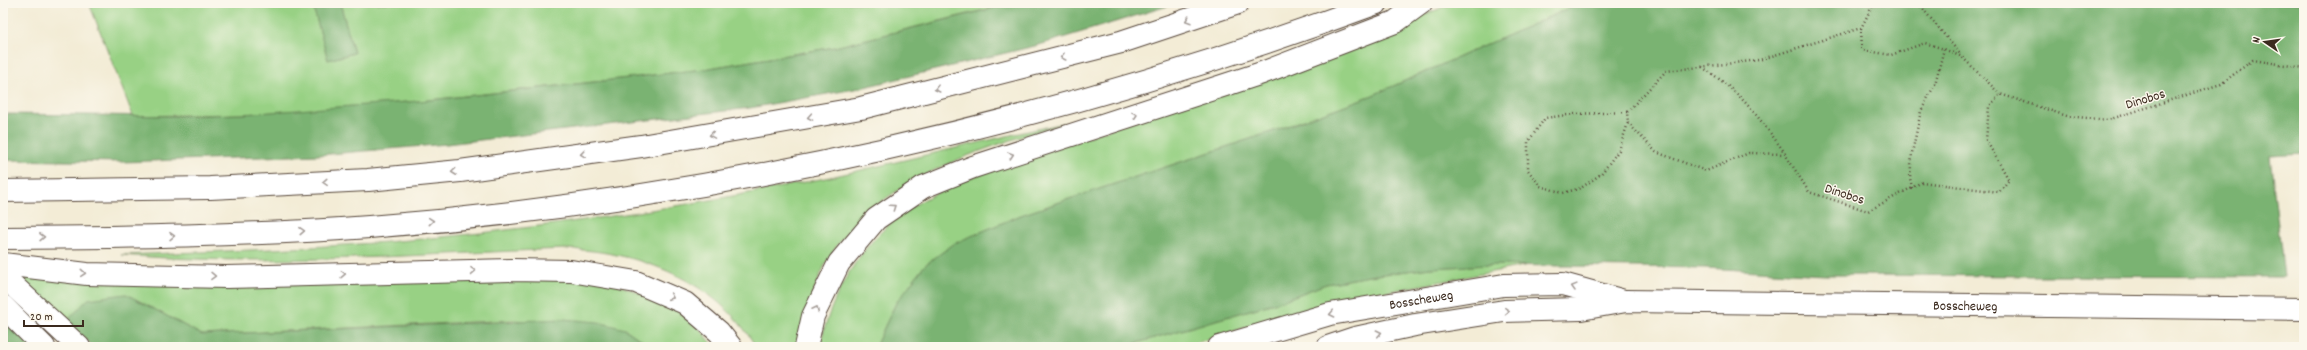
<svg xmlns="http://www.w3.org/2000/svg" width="2307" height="350" font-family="Dekko,sans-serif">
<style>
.green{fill:#98d184;stroke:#6a7e51}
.forest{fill:#7ab372;stroke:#5a6e48}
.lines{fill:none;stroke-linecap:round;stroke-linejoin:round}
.secondary-casing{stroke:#57473a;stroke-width:24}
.motorway-casing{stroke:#57473a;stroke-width:24}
.path{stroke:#57473a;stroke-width:2.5;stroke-dasharray:1 3;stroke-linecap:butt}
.secondary{stroke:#fff;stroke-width:22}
.motorway{stroke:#fff;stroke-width:22}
.oneway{stroke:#a79f9a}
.labels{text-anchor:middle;stroke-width:3;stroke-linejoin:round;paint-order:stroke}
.street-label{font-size:14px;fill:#3b2a1e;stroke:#fbf7ec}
</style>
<rect width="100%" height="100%" fill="#fbf7ec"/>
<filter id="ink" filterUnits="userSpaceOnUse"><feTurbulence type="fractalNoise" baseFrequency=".025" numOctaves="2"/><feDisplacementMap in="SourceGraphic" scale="8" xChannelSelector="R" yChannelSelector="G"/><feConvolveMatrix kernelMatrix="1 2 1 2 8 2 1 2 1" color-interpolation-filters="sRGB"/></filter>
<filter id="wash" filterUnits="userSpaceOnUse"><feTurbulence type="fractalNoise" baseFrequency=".012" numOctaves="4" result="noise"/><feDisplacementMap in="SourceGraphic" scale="16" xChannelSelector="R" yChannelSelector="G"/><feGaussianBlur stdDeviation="0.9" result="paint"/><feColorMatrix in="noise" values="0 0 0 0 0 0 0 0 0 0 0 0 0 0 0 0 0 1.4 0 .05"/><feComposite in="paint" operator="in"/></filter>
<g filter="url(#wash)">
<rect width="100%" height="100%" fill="#f3ecd6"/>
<g class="green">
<polygon points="89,3 312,3 328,60 354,53 340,3 1068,3 1004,5 835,47 704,69 612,80 420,101 310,110 243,114 133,116"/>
<path d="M1453,3H1581L1373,95L1271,132L1021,215L955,243L925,265L896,303L875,347H820C832,286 869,231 923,200C938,192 955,185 970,178L1359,42Z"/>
<path d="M1064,123C981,150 884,176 832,253C814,280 807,317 796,347H756C718,281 638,251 566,249C418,254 268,267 121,255C225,251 329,248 432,238C567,225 702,204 835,176C911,159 987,140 1064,123Z"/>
<polygon points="1488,265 1529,265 1375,294 1279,317 1183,347 1123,347 1281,301 1326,284 1369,276 1430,268"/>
<polygon points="591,274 673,306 700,329 715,347 651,347 625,329 513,320 202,335 126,294 66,322 14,275"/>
</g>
<g class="forest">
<polygon points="312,3 340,3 354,53 328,60"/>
<polygon points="1014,3 1178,3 1039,45 860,88 750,108 447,144 318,155 123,162 3,160 3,114 174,116 243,114 420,101 577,84 704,69 835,47"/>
<polygon points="1581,3 2304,3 2304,154 2270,156 2284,277 1825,275 1705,268 1488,265 1430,268 1369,276 1326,284 1281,301 1123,347 875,347 896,303 925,265 955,243 1021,215 1271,132 1373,95"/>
<polygon points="126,294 202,335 563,319 598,322 625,329 651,347 94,347 66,322 88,299"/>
<polygon points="3,320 32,347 3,347"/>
</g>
</g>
<g filter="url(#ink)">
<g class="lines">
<defs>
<g id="secondary">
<polyline points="3,276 79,347"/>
<polyline points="3,306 44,347"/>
<path id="s1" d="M1219,347L1330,314L1504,285L1563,284L1621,300"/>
<path id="s2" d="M1328,347L1355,338L1415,325L1504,311L1581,309L1626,301L2304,309"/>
</g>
<g id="motorway">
<polyline points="3,191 210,188 368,180 460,171 641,146 861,108 1121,42 1238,3"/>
<path d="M3,238C125,237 247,236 369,227C713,200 1054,123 1377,3"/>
<polyline points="3,264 87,274 226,277 511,270 571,271 636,282 685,303 719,332 731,347"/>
<polyline points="806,347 813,316 839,263 876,219 923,187 973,167 1262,73 1395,22 1421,3"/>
</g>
</defs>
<use href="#secondary" class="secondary-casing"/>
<use href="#motorway" class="motorway-casing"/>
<g class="path">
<polyline points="1874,3 1861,28 1759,60 1666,71 1627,112 1628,123 1656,152 1706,171 1749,153 1785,154 1809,192 1868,211 1922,182 1999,192 2009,180 1986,140 1989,107 2000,94 2067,116 2108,120 2221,84 2253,60 2304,68"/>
<polyline points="1918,3 1961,55"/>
<polyline points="1861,28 1862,50 1891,55 1925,43 1944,49 1962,57 2000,94"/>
<path d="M1702,67C1742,93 1757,115 1785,153"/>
<polyline points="1627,112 1575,114 1545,118 1528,142 1528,170 1540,186 1563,193 1581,188 1601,174 1619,150 1628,123"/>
<polyline points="1912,188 1910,178 1912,153 1921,111 1935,84 1944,49"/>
<polyline points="1483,347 1564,347"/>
</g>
<use href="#secondary" class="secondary"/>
<use href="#motorway" class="motorway"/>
</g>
<defs><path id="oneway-chevron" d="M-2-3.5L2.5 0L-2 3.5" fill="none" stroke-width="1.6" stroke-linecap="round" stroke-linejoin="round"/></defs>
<g class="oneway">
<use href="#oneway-chevron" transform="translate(1188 20) rotate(162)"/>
<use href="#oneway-chevron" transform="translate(1063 57) rotate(166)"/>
<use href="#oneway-chevron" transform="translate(937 89) rotate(166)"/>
<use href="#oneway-chevron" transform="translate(1135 115) rotate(-18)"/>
<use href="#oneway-chevron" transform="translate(810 117) rotate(170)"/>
<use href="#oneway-chevron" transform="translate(712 135) rotate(171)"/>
<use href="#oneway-chevron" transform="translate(583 154) rotate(172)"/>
<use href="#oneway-chevron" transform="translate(1011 155) rotate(-18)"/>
<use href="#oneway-chevron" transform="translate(454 172) rotate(174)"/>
<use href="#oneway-chevron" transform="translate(325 182) rotate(177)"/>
<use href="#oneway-chevron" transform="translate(893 207) rotate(-34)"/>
<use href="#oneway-chevron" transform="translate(431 221) rotate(-5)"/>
<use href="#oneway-chevron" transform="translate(302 231) rotate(-3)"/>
<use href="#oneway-chevron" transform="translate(172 236) rotate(-1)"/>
<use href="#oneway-chevron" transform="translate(42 237) rotate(-1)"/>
<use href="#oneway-chevron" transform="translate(473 271) rotate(-1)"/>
<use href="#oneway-chevron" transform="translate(83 273) rotate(5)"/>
<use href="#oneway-chevron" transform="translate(343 274) rotate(-1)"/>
<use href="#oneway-chevron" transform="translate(213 276) rotate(1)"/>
<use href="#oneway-chevron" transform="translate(1574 287) rotate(-165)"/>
<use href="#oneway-chevron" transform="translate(671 297) rotate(24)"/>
<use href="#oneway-chevron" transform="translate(816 309) rotate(-63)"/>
<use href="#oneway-chevron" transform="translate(1507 311) rotate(-4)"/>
<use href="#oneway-chevron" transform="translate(1332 314) rotate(168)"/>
<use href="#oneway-chevron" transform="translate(1379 333) rotate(-12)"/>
</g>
</g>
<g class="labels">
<g class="street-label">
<text transform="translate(2145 98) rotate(-17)" y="5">Dinobos</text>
<text transform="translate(1845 193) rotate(18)" y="5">Dinobos</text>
<text dy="5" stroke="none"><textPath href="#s1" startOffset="208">Bosscheweg</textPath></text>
<text dy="5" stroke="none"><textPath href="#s2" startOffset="642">Bosscheweg</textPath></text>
</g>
</g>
<rect width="2307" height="350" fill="none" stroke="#fbf7ec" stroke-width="16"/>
<g transform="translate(2265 42) rotate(283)" stroke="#fbf7ec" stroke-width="3" paint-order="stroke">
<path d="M0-3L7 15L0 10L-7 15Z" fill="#3b2a1e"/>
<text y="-6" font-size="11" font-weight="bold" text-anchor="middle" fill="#3b2a1e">N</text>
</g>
<path d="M24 320v6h59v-6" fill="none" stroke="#3b2a1e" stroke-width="2"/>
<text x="30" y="320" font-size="12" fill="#3b2a1e" stroke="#fbf7ec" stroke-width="3" paint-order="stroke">20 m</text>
</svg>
